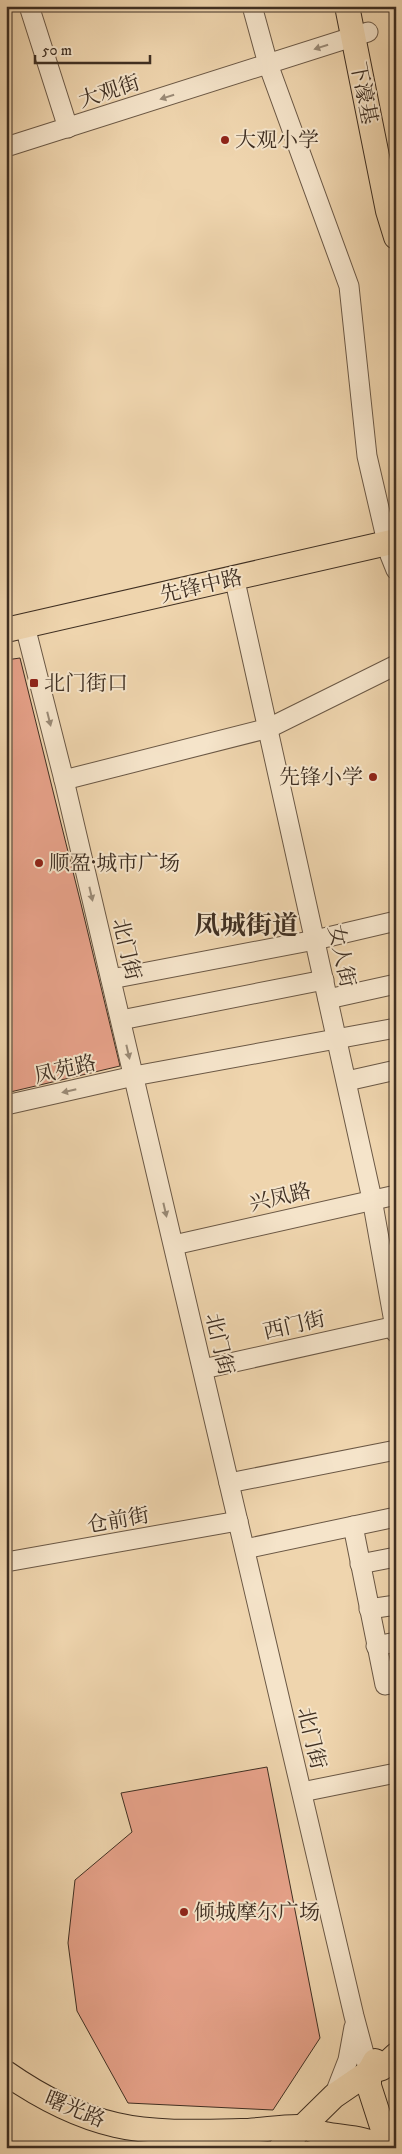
<svg xmlns="http://www.w3.org/2000/svg" width="402" height="2154" font-family="'IM FELL DW Pica','Noto Serif SC',serif">
<style>
.building{fill:#e7a28a;stroke:#3f2f22}
.lines{fill:none;stroke-linecap:round;stroke-linejoin:round}
.minor-casing{stroke:#6b5845;stroke-width:21}
.major-casing{stroke:#3f2f22;stroke-width:26}
.minor{stroke:#f5e4ca;stroke-width:19}
.major{stroke:#efd5ae;stroke-width:24}
.oneway{fill:#9a8a76}
.poi-dot{fill:#8f2418;stroke:#f5e4ca;stroke-width:2}
.labels{text-anchor:middle;stroke-width:4;stroke-linejoin:round;paint-order:stroke}
.street-label{font-size:21px;fill:#3f2f22;stroke:#f5e4ca}
.poi-label{font-size:21px;fill:#3f2f22;stroke:#f5e4ca;text-anchor:start}
.district-label{font-size:26px;font-weight:bold;fill:#3f2f22;stroke:#f5e4ca}
</style>
<rect width="100%" height="100%" fill="#efd5ae"/>
<filter id="stains"><feTurbulence type="fractalNoise" baseFrequency=".004" numOctaves="4"/><feColorMatrix values="0 0 0 0 .2 0 0 0 0 .09 0 0 0 0 .02 0 0 0 .5 -.17"/></filter>
<radialGradient id="worn" r=".72"><stop offset=".6" stop-color="#630" stop-opacity="0"/><stop offset="1" stop-color="#630" stop-opacity=".3"/></radialGradient>
<g class="building">
<polygon points="20,658 81,904 120,1066 6,1093 6,660"/>
<polygon points="267,1767 320,2038 273,2110 128,2103 77,2011 68,1943 75,1880 132,1832 121,1793"/>
</g>
<g class="lines">
<defs>
<g id="minor">
<polyline points="29,6 68,128"/>
<polyline points="252,6 268,64 349,286 367,456 390,555 396,570"/>
<polyline points="6,147 368,32"/>
<polyline points="237,590 372,1199 396,1333"/>
<polyline points="25,626 64,780 354,2016 369,2072"/>
<polyline points="64,780 269,728 396,665"/>
<polyline points="111,979 315,940 396,921"/>
<polyline points="328,999 396,984"/>
<polyline points="121,1020 324,980"/>
<polyline points="347,1081 396,1070"/>
<polyline points="6,1105 134,1076 396,1028"/>
<polyline points="174,1245 396,1195"/>
<polyline points="203,1369 396,1326"/>
<polyline points="229,1483 396,1450"/>
<polyline points="353,1526 385,1685 396,1683"/>
<polyline points="245,1549 396,1517"/>
<polyline points="6,1562 238,1521"/>
<polyline points="360,1564 396,1557"/>
<polyline points="369,1609 396,1605"/>
<polyline points="376,1646 396,1642"/>
<polyline points="302,1792 396,1773"/>
<polyline points="334,2096 348,2060 354,2027"/>
</g>
<g id="major">
<polyline points="347,6 388,211 396,237"/>
<polyline points="6,630 396,541"/>
<polyline points="375,2061 369,2072 369,2086 389,2148"/>
<path d="M6,2073C39,2096 77,2116 116,2125C154,2134 202,2132 241,2131C261,2131 282,2126 302,2127C309,2128 316,2132 324,2134C343,2138 365,2137 382,2148"/>
<polyline points="281,2148 334,2096 369,2072 382,2068 396,2055"/>
</g>
</defs>
<use href="#minor" class="minor-casing"/>
<use href="#major" class="major-casing"/>
<use href="#minor" class="minor"/>
<use href="#major" class="major"/>
</g>
<defs><path id="oneway-solid" d="M-6-.8H1V-3.2L6.5 0L1 3.2V.8H-6Z" transform="scale(1.25)"/></defs>
<g class="oneway">
<use href="#oneway-solid" transform="translate(321 47) rotate(162)"/>
<use href="#oneway-solid" transform="translate(167 97) rotate(162)"/>
<use href="#oneway-solid" transform="translate(49 719) rotate(76)"/>
<use href="#oneway-solid" transform="translate(91 894) rotate(77)"/>
<use href="#oneway-solid" transform="translate(128 1052) rotate(77)"/>
<use href="#oneway-solid" transform="translate(69 1091) rotate(167)"/>
<use href="#oneway-solid" transform="translate(165 1210) rotate(77)"/>
</g>
<g class="poi-dot">
<circle cx="225" cy="140" r="5"/>
<rect x="29" y="678" width="10" height="10" rx="2.5"/>
<circle cx="373" cy="777" r="5"/>
<circle cx="39" cy="863" r="5"/>
<circle cx="184" cy="1912" r="5"/>
</g>
<g class="labels">
<g class="street-label">
<text transform="translate(109 91) rotate(-18)" y="7">大观街</text>
<text transform="translate(364 93) rotate(79)" y="7">下濠基</text>
<text transform="translate(201 586) rotate(-13)" y="7">先锋中路</text>
<text transform="translate(127 949) rotate(77)" y="7">北门街</text>
<text transform="translate(342 956) rotate(78)" y="7">女人街</text>
<text transform="translate(65 1069) rotate(-13)" y="7">凤苑路</text>
<text transform="translate(280 1197) rotate(-13)" y="7">兴凤路</text>
<text transform="translate(294 1325) rotate(-13)" y="7">西门街</text>
<text transform="translate(220 1344) rotate(77)" y="7">北门街</text>
<text transform="translate(118 1520) rotate(-10)" y="7">仓前街</text>
<text transform="translate(312 1738) rotate(77)" y="7">北门街</text>
<text transform="translate(75 2109) rotate(22)" y="7">曙光路</text>
</g>
<g class="poi-label">
<text x="235" y="147">大观小学</text>
<text x="44" y="690">北门街口</text>
<text x="363" y="784" text-anchor="end">先锋小学</text>
<text x="49" y="870">顺盈·城市广场</text>
<text x="194" y="1919">倾城摩尔广场</text>
</g>
<g class="district-label">
<text x="246" y="934">凤城街道</text>
</g>
</g>
<rect width="402" height="2154" fill="none" stroke="#efd5ae" stroke-width="25"/>
<rect x="8" y="8" width="387" height="2139" fill="none" stroke="#3f2f22" stroke-width="2.5"/>
<rect x="12" y="12" width="377" height="2129" fill="none" stroke="#3f2f22"/>
<path d="M35 55v8h115v-8" fill="none" stroke="#3f2f22" stroke-width="2.5"/>
<text x="42" y="55" font-size="15" fill="#3f2f22" stroke="#f5e4ca" stroke-width="4" paint-order="stroke">50 m</text>
<rect width="100%" height="100%" filter="url(#stains)"/>
<rect width="100%" height="100%" fill="url(#worn)"/>
</svg>
